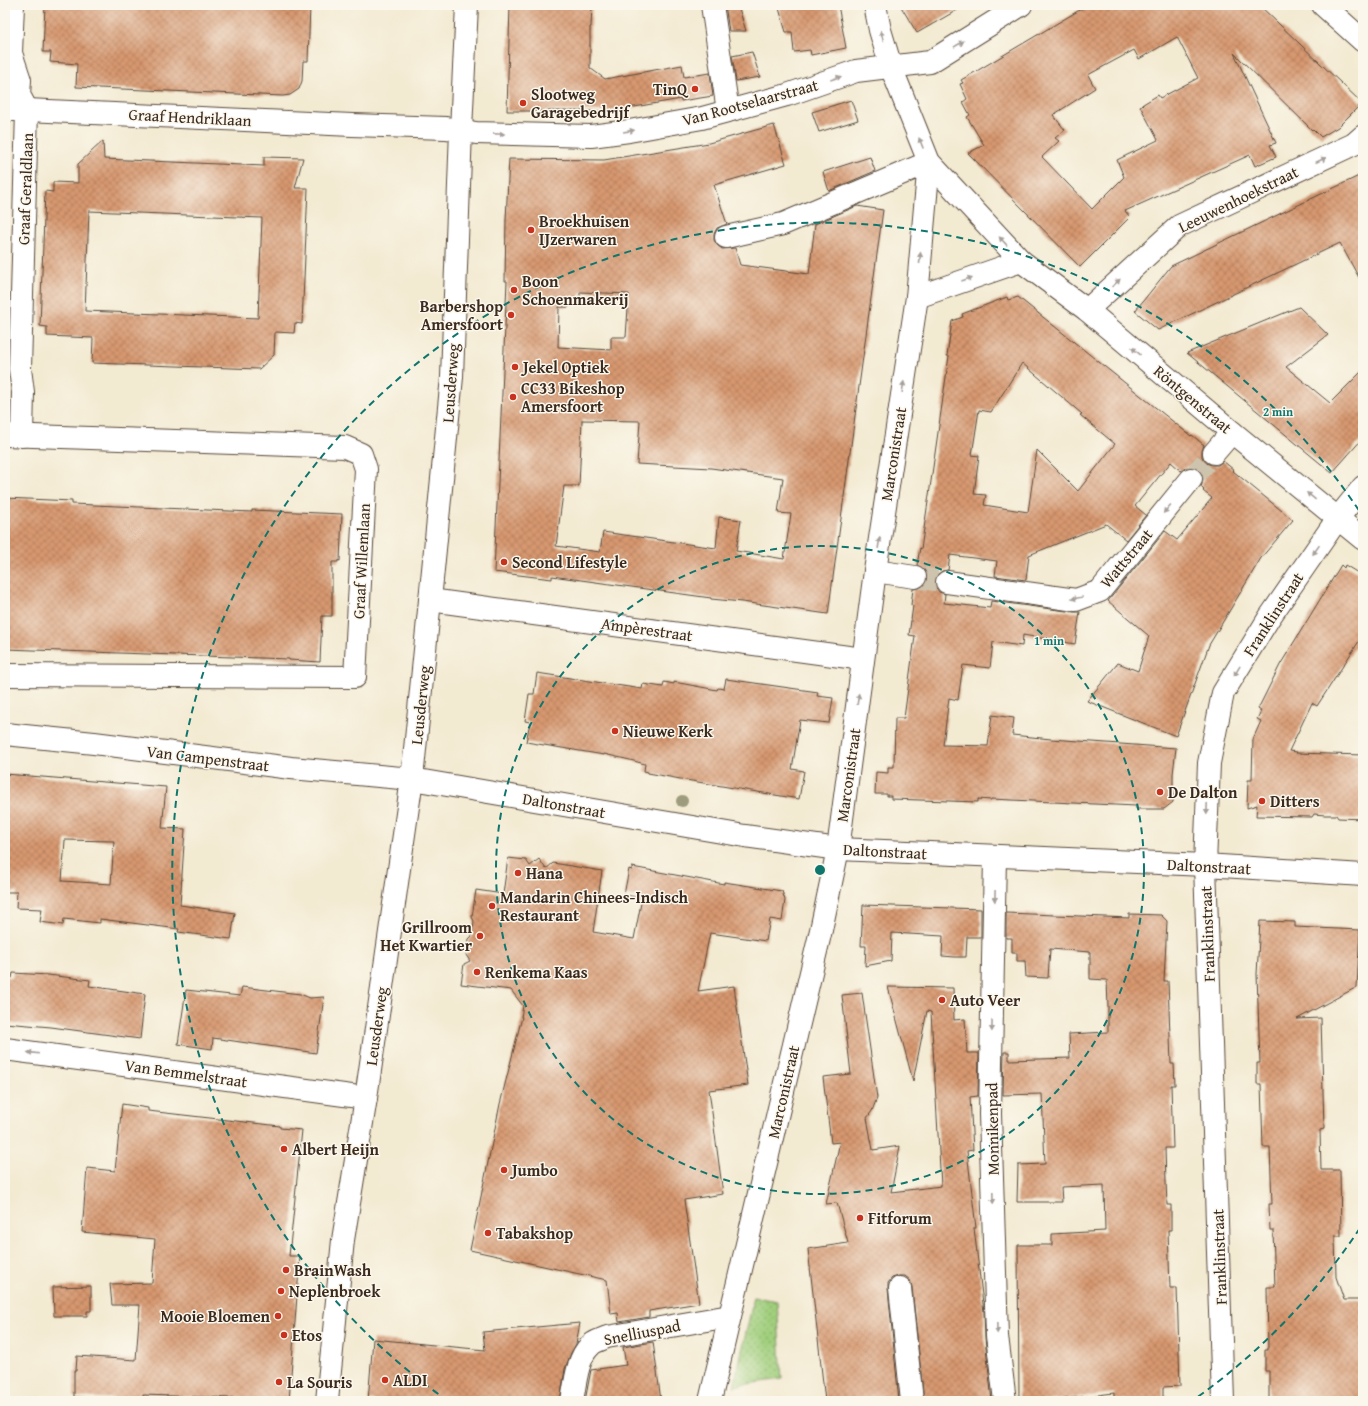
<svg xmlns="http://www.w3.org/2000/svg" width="1368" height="1406" font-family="'Gentium Book Plus',serif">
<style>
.grass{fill:url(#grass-dots);stroke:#6e7c4e}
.building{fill:url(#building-cross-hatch);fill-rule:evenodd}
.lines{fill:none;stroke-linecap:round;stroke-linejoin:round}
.minor-tunnel{stroke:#cec4ae;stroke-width:22;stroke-dasharray:22 11;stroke-linecap:butt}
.minor-casing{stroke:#574739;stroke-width:24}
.minor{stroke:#fff;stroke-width:22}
.tree{fill:#9e9c7e}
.oneway{fill:#a79f9a}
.ring{fill:none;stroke:#0f766e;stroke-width:2;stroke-dasharray:7 5}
.poi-dot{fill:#c8321e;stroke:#fbf7ec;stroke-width:1.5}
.labels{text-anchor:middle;stroke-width:3;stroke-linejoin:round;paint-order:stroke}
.poi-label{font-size:16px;font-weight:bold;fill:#3b2a1e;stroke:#fbf7ec;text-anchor:start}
.street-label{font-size:16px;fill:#3b2a1e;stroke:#fbf7ec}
.centre{fill:#0f766e;stroke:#fbf7ec;stroke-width:2}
.ring-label{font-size:12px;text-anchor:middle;font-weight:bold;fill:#0f766e;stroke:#fbf7ec;stroke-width:3;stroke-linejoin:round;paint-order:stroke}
</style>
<defs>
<pattern id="grass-dots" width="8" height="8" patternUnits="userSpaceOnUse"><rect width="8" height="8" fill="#a0cf7d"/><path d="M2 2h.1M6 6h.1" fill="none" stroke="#84a866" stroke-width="1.8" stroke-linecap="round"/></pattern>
<pattern id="building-cross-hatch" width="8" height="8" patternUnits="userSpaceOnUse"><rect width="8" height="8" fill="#d79870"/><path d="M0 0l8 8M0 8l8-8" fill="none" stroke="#b07c5b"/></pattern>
</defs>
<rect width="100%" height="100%" fill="#fbf7ec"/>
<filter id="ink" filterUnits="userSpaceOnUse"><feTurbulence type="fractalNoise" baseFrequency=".025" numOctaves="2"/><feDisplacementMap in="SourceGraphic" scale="8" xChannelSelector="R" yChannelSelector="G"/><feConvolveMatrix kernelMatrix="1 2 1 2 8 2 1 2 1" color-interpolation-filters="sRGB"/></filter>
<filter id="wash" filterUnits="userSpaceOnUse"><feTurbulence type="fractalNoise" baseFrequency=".012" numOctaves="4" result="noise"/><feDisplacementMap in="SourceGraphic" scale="16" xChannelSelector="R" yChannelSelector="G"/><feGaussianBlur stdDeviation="0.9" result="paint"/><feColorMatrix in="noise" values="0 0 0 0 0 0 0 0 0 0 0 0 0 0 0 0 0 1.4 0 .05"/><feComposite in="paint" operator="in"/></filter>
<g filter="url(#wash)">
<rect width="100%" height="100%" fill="#f3ead2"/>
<polygon class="grass" points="754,1297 777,1301 782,1379 734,1386"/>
<g id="blocks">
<g class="building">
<polygon points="45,5 310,5 308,61 303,61 302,81 299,89 290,95 283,96 76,87 77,64 50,62 51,52 43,52"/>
<polygon points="510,5 592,5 591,27 590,27 590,68 605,79 682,65 684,77 710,73 713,96 681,101 681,99 611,111 507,111"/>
<polygon points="725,5 738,5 746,31 729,31"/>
<polygon points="778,5 838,5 846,48 811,55 810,50 794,52 792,32 786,32"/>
<polygon points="900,5 966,5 917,33"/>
<path d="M1088,5H1259L1362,103L1338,127L1321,137L1313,129L1312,130L1234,53L1276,143L1270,145L1276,157L1255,166L1250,155L1125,211L1130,217L1080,267L968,153L984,145L967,117L970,115L963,102L967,99L960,84L963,83L961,80L975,72ZM1177,37L1198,78L1160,98L1158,95L1140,106L1158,140L1117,160L1124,177L1092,209L1042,157L1059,141L1055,138L1065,130L1053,115L1095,88L1088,75L1134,50L1139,59Z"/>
<polygon points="752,52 760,77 736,81 732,56"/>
<polygon points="851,100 858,120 819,132 812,112"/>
<path d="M774,125L786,164L714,185L727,224L717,228L714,234V240L717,245L722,249L735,248L740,265L809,274L815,224L857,206L883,210L828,614L742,602L711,599V598L552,576V579L494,572L504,349L507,281H505L506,220L509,159L604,160L709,143ZM580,292L629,294L626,337H611V350L558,347L559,307H569V300H580ZM582,420L640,421L637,464L711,468L783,478L778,513L791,514L784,559L736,551L741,520L719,517L716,548L603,532L600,552L556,546L564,486H579Z"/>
<path d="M103,141L104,159L264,166V157L303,158L295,188H308L302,324L295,323L294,333L275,332L274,355L259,369L92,363L93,338L47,336V327L40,326L45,191L53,192V182L78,183V164ZM89,211L262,218L258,318L85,311Z"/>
<polygon points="870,157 875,171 829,191 823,172"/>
<polygon points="1363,174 1363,285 1340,243 1158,330 1135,311 1171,266"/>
<path d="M1007,297L1008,300L1018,297L1191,436L1192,435L1204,445L1202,451V457L1206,463L1212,465H1218L1223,461L1234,470L1233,471L1293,520L1261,558L1209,645L1176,736L1087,701L1118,663L1138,671L1149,636L1108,601L1165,531L1177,540L1212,498L1203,491L1204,490L1201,487L1203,481V475L1199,469L1193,467H1187L1181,471L1171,462L1135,506L1146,515L1126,540L1106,524L1029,555L1026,580L995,576L997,561L950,555L948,570L942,571L937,575L935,580V586L939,592L945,594L944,603L990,608L991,601L1074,612H1080L1075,644L1023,635L1022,646L993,642L990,668L963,665L958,700L949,698L943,745L988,746L992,715L1014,718L1012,735L1051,739L1176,748L1173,774V802L1164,809H1136V806L991,799V800L978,799V802L891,799V796H887V794H875L876,772L888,773V767H894L895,718H904L915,636L909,635L913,606L911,605L913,589L920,588L924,585L927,579L926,572L923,568L917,565L920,548L921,549L929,495L949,356H947L952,321L963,317L962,314ZM1022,363L1082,414L1080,415L1115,444L1078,491L1037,450L1028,512L984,505L986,495L974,494L979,456L972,455L979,410L991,412Z"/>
<polygon points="1299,307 1328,335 1286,367 1330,403 1363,370 1363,438 1332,473 1187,353"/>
<polygon points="5,498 72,501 72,504 252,512 252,510 342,514 340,561 338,560 338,562 332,562 332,616 322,616 320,662 289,660 289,659 5,649"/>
<polygon points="1341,565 1344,568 1345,565 1363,576 1363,635 1317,706 1312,703 1289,751 1297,752 1296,753 1363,755 1363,819 1338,818 1336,815 1325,815 1314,814 1312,817 1256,816 1257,805 1247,808 1248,780 1252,780 1253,739 1261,721 1257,719 1261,711 1258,709 1280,665"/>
<polygon points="537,673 642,689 643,684 663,687 664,682 674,684 674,682 717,690 718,688 724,689 726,679 818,692 817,696 833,698 829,723 800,720 792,769 804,771 799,799 686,780 648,773 648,772 644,771 645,764 630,760 604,754 604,755 526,742 530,722 525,721 529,694 534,694"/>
<path d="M5,774L166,787L162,828L185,829L180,905L235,913L231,939L178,932L179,929L100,919V923L64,919L63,925L40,922L42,909L16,908L17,892H5ZM65,840L114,841L111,884L62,881Z"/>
<polygon points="508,858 526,860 530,866 539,859 546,869 553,863 602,871 593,932 634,939 642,898 624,895 629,869 632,870 632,867 724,884 724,882 782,891 785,900 782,921 770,919 766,941 710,933 698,991 734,986 748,1085 709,1090 723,1194 684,1200 699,1303 649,1311 649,1317 619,1322 618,1313 611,1314 607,1280 470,1250 500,1104 522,1017 521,1017 523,1006 511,990 461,984 464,964 470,961 466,955 469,939 472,936 474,921 472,917 476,890 503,894"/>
<polygon points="863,905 981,909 981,937 967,937 966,957 955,957 942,956 943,936 892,933 891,961 865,966 866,946 861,946"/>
<polygon points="1006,913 1129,918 1129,914 1161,915 1167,921 1164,981 1168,981 1171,1064 1174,1064 1175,1085 1171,1085 1173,1148 1165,1148 1166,1182 1167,1205 1171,1205 1171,1230 1168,1230 1170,1288 1177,1288 1180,1386 1163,1387 1163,1399 1114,1400 1114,1393 1048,1401 1019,1401 1018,1245 1052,1245 1052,1234 1105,1231 1104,1185 1061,1187 1062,1202 1017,1202 1018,1165 1045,1164 1042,1094 1003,1095 1004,1052 1009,1052 1009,1060 1070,1058 1069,1034 1108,1032 1108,1007 1107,980 1090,979 1090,952 1050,949 1048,978 1026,977 1025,961 1017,961 1017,953 1012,953 1012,938 1006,938"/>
<polygon points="1260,921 1295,922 1295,927 1360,930 1357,987 1297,1019 1321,1018 1324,1129 1320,1130 1321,1170 1340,1170 1341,1236 1335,1236 1336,1277 1344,1300 1362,1300 1362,1348 1363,1347 1363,1401 1269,1401 1269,1371 1265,1371 1265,1350 1268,1350 1267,1287 1275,1287 1273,1230 1270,1230 1269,1204 1272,1204 1270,1147 1263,1147 1261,1084 1257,1084 1257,1063 1260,1063 1257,974"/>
<polygon points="13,973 48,975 90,980 89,986 145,994 140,1039 51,1027 5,1023 5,977 12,978"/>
<polygon points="242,987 300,994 310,998 324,997 316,1053 213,1038 212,1049 178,1044 186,990 240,996"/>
<polygon points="888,987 953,988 954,1020 965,1019 967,1053 979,1053 978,1096 970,1097 973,1150 967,1151 976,1228 974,1228 984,1312 985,1338 992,1401 924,1401 912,1287 910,1280 905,1276 899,1276 892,1278 888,1283 888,1289 899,1401 825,1401 808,1249 848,1243 837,1203 826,1204 840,1142 831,1143 823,1077 851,1074 842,995 862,993 877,1098 872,1111 867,1118 873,1150 900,1146 891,1192 941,1186 931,1012 927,1011 913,1081"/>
<polygon points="122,1104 148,1108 148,1111 280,1126 280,1128 302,1130 289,1256 300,1256 289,1401 233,1401 233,1398 143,1395 143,1400 74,1397 74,1371 76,1371 77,1356 136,1360 140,1305 112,1305 110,1284 152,1283 155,1239 82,1232 87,1168 115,1171"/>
<polygon points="91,1286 91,1311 87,1311 87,1316 54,1316 53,1287"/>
<polygon points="580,1323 576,1344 571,1353 565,1369 560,1401 368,1401 373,1339 485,1350 483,1332"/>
<polygon points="653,1342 661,1401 585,1401 591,1370 626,1365 623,1347"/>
</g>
</g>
</g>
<g filter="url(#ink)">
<use href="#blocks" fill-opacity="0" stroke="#574739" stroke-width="1"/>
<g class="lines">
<g class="minor-tunnel">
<polyline points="1191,479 1214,453"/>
<polyline points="915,577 947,582"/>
</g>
<defs>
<g id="minor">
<polyline points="13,5 11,53 20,80 19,95 27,110 20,369 23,392 22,436"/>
<polyline points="712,5 728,111"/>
<polyline points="875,5 880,30 891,67 929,162 1021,261 1087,310 1232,432 1363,539"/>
<polyline points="1323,5 1363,41"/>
<polyline points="5,110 27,110 352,125 446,128 476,133 591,136 629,131 702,118 787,95 856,71 930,62 1021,5"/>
<polyline points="917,297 1021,261"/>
<polyline points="1087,310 1179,226 1354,144 1363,136"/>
<polyline points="5,435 345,447 361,454 366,469 355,677 5,675"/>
<polyline points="1214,453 1232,432"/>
<polyline points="875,571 915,577"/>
<polyline points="947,582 1076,600 1100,591 1191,479"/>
<polyline points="430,600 863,659"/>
<polyline points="5,734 94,743 291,768 412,779 745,836 838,849 1205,865 1363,875"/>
<polyline points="995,857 990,1114 997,1336 1005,1401"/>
<polyline points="5,1049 366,1098"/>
<polyline points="900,1288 912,1401"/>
<polyline points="327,1401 343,1240 366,1098 412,779 430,600 452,377 461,130 467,5"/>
<path d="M572,1401C575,1385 577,1358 590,1346C594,1341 601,1340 607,1337L730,1316"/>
<polyline points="710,1401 821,930 838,849 875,571 917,297 929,162 783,224 726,237"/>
<polyline points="1223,1401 1205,865 1209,763 1223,693 1269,618 1338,518 1363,487"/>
</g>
</defs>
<use href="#minor" class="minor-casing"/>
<use href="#minor" class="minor"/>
</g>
<circle class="tree" cx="682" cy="801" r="6"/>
<defs><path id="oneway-solid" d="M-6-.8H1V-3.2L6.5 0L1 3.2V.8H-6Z"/></defs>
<g class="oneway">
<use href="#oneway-solid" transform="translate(882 36) rotate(-106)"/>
<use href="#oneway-solid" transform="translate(959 44) rotate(-32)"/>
<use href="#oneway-solid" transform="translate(836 78) rotate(-19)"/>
<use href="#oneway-solid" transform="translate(629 131) rotate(-9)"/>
<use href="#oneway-solid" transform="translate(499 134) rotate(1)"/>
<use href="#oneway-solid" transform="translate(921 143) rotate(-112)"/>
<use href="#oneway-solid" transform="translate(1321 160) rotate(-25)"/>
<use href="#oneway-solid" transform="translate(1003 241) rotate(-133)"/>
<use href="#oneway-solid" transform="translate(920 258) rotate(-85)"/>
<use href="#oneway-solid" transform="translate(967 279) rotate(-19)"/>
<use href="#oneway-solid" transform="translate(1116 283) rotate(-43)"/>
<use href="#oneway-solid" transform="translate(1136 351) rotate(-140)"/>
<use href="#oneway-solid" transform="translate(903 387) rotate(-81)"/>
<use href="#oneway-solid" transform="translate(1311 496) rotate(-141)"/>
<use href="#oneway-solid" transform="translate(1167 509) rotate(130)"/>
<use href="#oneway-solid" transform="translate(879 543) rotate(-81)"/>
<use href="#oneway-solid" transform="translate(1316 550) rotate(125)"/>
<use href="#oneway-solid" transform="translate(1077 598) rotate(170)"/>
<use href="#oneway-solid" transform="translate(1237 671) rotate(121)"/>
<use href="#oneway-solid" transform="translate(858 699) rotate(-82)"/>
<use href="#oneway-solid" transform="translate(1207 809) rotate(92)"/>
<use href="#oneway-solid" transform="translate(995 896) rotate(91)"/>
<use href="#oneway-solid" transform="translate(992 1026) rotate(91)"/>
<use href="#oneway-solid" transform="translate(33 1053) rotate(-173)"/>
<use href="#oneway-solid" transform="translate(993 1198) rotate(88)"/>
<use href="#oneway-solid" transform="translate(997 1328) rotate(88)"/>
</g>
</g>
<g class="ring">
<circle cx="820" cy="870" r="324"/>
<path d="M1360 1228A648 648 0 0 1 1192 1401M448 1401A648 648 0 1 1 1360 512"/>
</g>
<g class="poi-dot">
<circle cx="695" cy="89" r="4"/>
<circle cx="523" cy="103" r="4"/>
<circle cx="531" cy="230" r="4"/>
<circle cx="514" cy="290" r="4"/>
<circle cx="511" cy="315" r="4"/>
<circle cx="515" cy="367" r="4"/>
<circle cx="513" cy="397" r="4"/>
<circle cx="504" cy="562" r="4"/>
<circle cx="615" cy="731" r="4"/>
<circle cx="1160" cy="792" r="4"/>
<circle cx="1262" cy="801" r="4"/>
<circle cx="518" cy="873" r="4"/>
<circle cx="492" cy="906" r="4"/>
<circle cx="480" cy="936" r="4"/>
<circle cx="477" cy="972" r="4"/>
<circle cx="942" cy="1000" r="4"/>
<circle cx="284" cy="1149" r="4"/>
<circle cx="504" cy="1170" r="4"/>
<circle cx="860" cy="1218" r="4"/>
<circle cx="488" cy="1233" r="4"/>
<circle cx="286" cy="1270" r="4"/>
<circle cx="281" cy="1291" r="4"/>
<circle cx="278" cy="1316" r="4"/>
<circle cx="284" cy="1335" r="4"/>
<circle cx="385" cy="1380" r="4"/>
<circle cx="279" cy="1382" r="4"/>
</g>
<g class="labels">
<g class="poi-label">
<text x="687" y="95" text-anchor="end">TinQ</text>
<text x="531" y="100">Slootweg<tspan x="531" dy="18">Garagebedrijf</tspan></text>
<text x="539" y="227">Broekhuisen<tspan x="539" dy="18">IJzerwaren</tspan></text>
<text x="522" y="287">Boon<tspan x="522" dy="18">Schoenmakerij</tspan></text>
<text x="503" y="312" text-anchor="end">Barbershop<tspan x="503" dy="18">Amersfoort</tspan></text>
<text x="523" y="373">Jekel Optiek</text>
<text x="521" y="394">CC33 Bikeshop<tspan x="521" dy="18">Amersfoort</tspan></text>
<text x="512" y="568">Second Lifestyle</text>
<text x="623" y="737">Nieuwe Kerk</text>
<text x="1168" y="798">De Dalton</text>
<text x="1270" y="807">Ditters</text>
<text x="526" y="879">Hana</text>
<text x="500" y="903">Mandarin Chinees-Indisch<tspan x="500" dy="18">Restaurant</tspan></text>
<text x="472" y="933" text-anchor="end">Grillroom<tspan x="472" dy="18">Het Kwartier</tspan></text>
<text x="485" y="978">Renkema Kaas</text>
<text x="950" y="1006">Auto Veer</text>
<text x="292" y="1155">Albert Heijn</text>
<text x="512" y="1176">Jumbo</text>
<text x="868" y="1224">Fitforum</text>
<text x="496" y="1239">Tabakshop</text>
<text x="294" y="1276">BrainWash</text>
<text x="289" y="1297">Neplenbroek</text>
<text x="270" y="1322" text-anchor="end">Mooie Bloemen</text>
<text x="292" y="1341">Etos</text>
<text x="393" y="1386">ALDI</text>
<text x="287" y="1388">La Souris</text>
</g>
<g class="street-label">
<text transform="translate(750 102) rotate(-15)" y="6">Van Rootselaarstraat</text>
<text transform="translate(190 117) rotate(3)" y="6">Graaf Hendriklaan</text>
<text transform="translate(25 189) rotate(-88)" y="6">Graaf Geraldlaan</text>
<text transform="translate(1238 199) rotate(-26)" y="6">Leeuwenhoekstraat</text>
<text transform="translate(450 383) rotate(-86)" y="6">Leusderweg</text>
<text transform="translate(1193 399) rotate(40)" y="6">Röntgenstraat</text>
<text transform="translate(893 454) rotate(-81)" y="6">Marconistraat</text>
<text transform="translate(1126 558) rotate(-50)" y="6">Wattstraat</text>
<text transform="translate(361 561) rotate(-87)" y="6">Graaf Willemlaan</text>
<text transform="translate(1273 614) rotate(-57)" y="6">Franklinstraat</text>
<text transform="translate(647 629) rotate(8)" y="6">Ampèrestraat</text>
<text transform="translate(420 705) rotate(-84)" y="6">Leusderweg</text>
<text transform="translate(208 758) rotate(7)" y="6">Van Campenstraat</text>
<text transform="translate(848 775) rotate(-82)" y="6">Marconistraat</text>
<text transform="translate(564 805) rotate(10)" y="6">Daltonstraat</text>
<text transform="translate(885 851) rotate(3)" y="6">Daltonstraat</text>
<text transform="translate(1209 866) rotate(3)" y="6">Daltonstraat</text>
<text transform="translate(1207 934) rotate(-92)" y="6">Franklinstraat</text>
<text transform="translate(376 1026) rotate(-82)" y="6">Leusderweg</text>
<text transform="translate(186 1073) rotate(8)" y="6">Van Bemmelstraat</text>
<text transform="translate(783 1092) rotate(-77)" y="6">Marconistraat</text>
<text transform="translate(992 1129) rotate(-91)" y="6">Monnikenpad</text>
<text transform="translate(1219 1257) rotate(-92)" y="6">Franklinstraat</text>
<text transform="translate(642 1332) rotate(-11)" y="6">Snelliuspad</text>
</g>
</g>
<circle cx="820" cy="870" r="6" class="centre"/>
<g class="ring-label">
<text x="1278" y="416">2 min</text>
<text x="1049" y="645">1 min</text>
</g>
<rect width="1368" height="1406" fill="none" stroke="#fbf7ec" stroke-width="20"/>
</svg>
